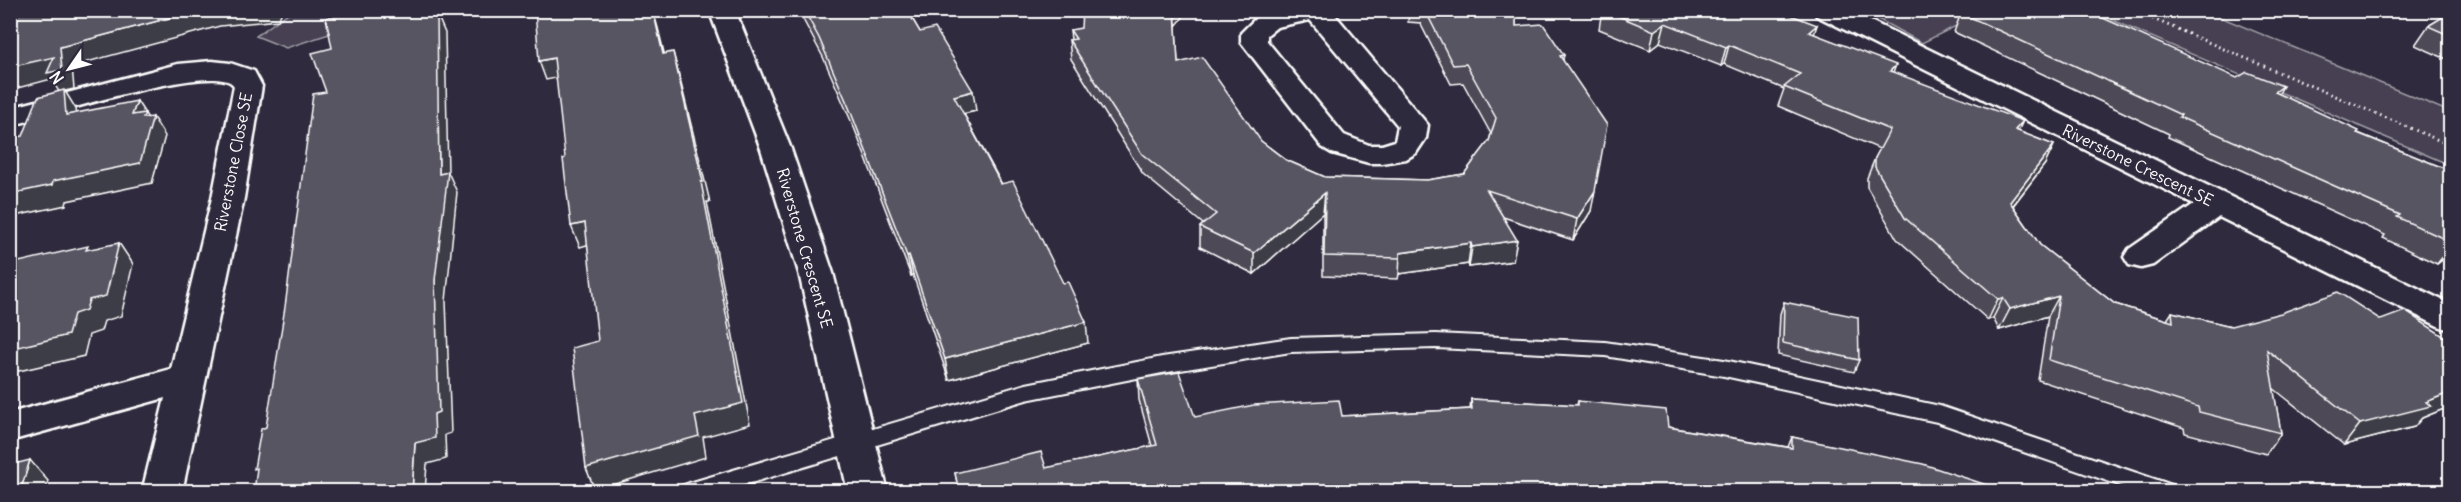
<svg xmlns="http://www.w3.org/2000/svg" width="2461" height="502" font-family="Delius,sans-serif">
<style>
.green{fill:#464152;stroke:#a2a0a8;stroke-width:1.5}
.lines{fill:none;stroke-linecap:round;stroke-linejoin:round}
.service-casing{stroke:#fff;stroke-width:4}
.minor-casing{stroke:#fff;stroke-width:5}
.path{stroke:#fff;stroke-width:3;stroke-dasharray:1.5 4;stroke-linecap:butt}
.service{fill:#2f2a3d;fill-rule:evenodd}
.minor{fill:#2f2a3d;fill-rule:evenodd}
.wall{fill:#4d4956;stroke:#fff;stroke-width:1.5}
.shaded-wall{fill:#3e3c46;stroke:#fff;stroke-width:1.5}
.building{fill:#595564;stroke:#fff;stroke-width:1.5}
.labels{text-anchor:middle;stroke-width:6;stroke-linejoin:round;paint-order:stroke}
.street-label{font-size:16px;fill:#fff;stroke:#2f2a3d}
</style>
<rect width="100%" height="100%" fill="#2f2a3d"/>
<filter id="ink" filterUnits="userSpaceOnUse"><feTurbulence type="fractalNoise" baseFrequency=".0167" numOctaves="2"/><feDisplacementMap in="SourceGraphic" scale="12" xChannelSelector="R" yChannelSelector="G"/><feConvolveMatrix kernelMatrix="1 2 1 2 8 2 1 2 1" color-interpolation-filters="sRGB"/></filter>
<g filter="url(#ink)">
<g class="green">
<polygon points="291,11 400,11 286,48 256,36"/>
<polygon points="1863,11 1986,11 1922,43"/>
<polygon points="2091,11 2219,11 2208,12 2450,112 2450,165"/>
</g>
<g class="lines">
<defs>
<polygon id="service" points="1436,334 1605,342 1724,360 1940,406 2175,486 2179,492 2139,492 1937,422 1724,376 1605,356 1436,348 1291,352 1162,373 1026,400 721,492 677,492 681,486 689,483 1026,384 1162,357 1291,338"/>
<g id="minor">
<polygon points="709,10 735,10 791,149 833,273 888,492 848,492 799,273 761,149"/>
<path d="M1280,10H1331L1428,125L1426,138L1416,153L1406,159L1382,163H1369L1332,153L1322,147L1241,42V33L1259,15ZM1310,20L1398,126L1395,141L1382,145H1369L1344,135L1267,41V35L1277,27Z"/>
<polygon points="1813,10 1848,10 2450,304 2450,330 2438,326 2219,217 2153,265 2141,268 2129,265 2124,257 2129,249 2194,204 1817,16"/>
<path d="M212,61L230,63L254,71L262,86L244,198L182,492H142L165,398L10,441V413L171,369L212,198L234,86C220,59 41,118 10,126V108L178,64Z"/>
</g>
</defs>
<use href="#service" class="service-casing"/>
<use href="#minor" class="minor-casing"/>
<polyline class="path" points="2132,10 2450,145"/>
<use href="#service" class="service"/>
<use href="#minor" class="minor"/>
</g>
<g class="wall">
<polygon points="798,10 907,10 920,32 976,111 964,114 1088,343 949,380 913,275 911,276 855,130 823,57"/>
<polygon points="1409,10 1516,10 1516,26 1564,55 1563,59 1591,211 1573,240 1503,217 1513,261 1469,267 1468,264 1399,274 1398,279 1323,276 1323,213 1254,274 1200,247 1200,227 1203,224 1143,174 1071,59 1069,40 1071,40 1070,30 1176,26 1178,63 1261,141 1286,160 1325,177 1427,180 1464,174 1489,141 1491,134 1463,83 1451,84 1420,23 1408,22"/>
<polygon points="1602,10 1790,10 1787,14 1814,34 1894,73 2018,131 2054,145 2045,164 2013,206 2040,245 2115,304 2167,320 2172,312 2231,326 2381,320 2451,341 2451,406 2422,418 2414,427 2344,445 2273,388 2281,433 2266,454 2185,433 2184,428 2038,380 2048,316 1999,330 1993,318 1988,320 1897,239 1867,187 1867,178 1875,158 1880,149 1778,106 1784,89 1724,64 1721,66 1660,42 1650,50 1599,29"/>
<polygon points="2451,12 2451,61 2415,45 2428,26"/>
<polygon points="1961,13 2237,78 2279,94 2358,133 2451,171 2451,253 2437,264 2383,238 2385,235 2168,137 2169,134 1954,32"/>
<polygon points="1784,302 1859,360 1854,372 1778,355 1780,314"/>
<polygon points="1138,379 1195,417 1342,416 1470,409 1471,399 1577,405 1578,401 1668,427 1788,447 1792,437 2008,492 959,492 955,473 1046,468 1152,446 1139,400"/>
</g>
<g class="shaded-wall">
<polygon points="199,10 283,10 278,20 220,26 72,66 74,89 65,91 76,109 79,134 66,115 60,93 51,79 10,90 10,67 60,47"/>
<polygon points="435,10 445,33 448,173 448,172 457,192 446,301 451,433 445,435 446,459 427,464 425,492 412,492 415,443 434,414 435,280 439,174"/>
<polygon points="653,10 658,28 669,73 663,54"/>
<polygon points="1175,10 1189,10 1176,26"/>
<polygon points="1774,10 1790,10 1769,28"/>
<polygon points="1665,23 1660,42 1650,50 1654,31"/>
<polygon points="1817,25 1811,44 1809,32"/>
<polygon points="1729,45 1724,64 1721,66 1726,47"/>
<polygon points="673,52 678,71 710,202 707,202 750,424 703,437 706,457 595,490 586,468 695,416"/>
<polygon points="554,58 561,77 546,80 539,61"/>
<polygon points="1896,65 1889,84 1890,71"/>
<polygon points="2283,86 2272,106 2275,92"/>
<polygon points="973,91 976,111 957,115 954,96"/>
<polygon points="137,101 151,123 153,117 165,136 152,183 67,201 66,205 10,217 10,194 132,115"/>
<polygon points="2023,121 2014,140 2015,130"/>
<polygon points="2054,145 2045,164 2000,222 2010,202"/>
<polygon points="1595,191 1591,211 1573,240 1577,219"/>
<polygon points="1325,193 1323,213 1254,274 1254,253"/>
<polygon points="585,223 593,243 580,247 571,226"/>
<polygon points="1517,240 1513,261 1469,267 1472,247"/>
<polygon points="119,243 133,264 121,316 104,321 101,331 89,335 84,356 10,373 10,349 74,314 89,300"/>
<polygon points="1471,243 1468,264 1399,274 1400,253"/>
<polygon points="2451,246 2451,253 2437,264"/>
<polygon points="909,255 913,275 911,276 907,256"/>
<polygon points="2059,296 2048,316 1999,330 2010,309"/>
<polygon points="2003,298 1993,318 1988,320 1998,299"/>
<polygon points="1086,322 1088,343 949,380 945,359"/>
<polygon points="2451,392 2451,406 2422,418 2414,427 2344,445 2360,424 2426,402"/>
<polygon points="30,460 48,481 45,492 20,492"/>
<polygon points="57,486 62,492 55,492"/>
</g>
<g class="building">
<polygon points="35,10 199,10 60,47 62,70 47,73 54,57 10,67 10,16"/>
<polygon points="355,10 435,10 437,14 439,174 448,172 435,280 439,412 434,414 435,438 415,443 412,492 254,492 257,468 254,469 261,429 266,427 285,307 313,94 326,92 312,53 332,48 326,18"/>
<polygon points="535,10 642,10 642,11 653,10 663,54 673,52 703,182 701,182 743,403 695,416 699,436 586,468 572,348 598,341 585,223 571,226 563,159 565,158 554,58 539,61"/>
<polygon points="804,10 907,10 920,32 935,28 973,91 954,96 1001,184 1013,181 1063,283 1068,282 1086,322 945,359 909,255 907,256 850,110 819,38"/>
<polygon points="1082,10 1175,10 1178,63 1202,57 1261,141 1286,160 1325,177 1427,180 1464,174 1489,141 1496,118 1466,64 1453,65 1425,10 1516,10 1516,26 1543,24 1564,55 1560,56 1607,125 1595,191 1577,219 1487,190 1517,240 1472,247 1471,243 1400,253 1400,258 1324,256 1325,193 1254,253 1200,227 1216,214 1142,154 1069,40 1076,39 1070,30 1081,28"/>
<polygon points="1604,10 1778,10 1817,25 1809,32 1896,65 1890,71 2023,121 2015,130 2054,145 2010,202 2040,245 2115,304 2173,322 2172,312 2231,326 2281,313 2338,292 2381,320 2405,311 2451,341 2451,392 2426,402 2431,406 2360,424 2267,350 2281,433 2199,412 2198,407 2049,360 2059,296 2010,309 2003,298 1998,299 1905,218 1875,167 1875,158 1890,130 1784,87 1800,74 1729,45 1726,47 1665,23 1654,31"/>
<polygon points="1966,10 2085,10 2237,78 2247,72 2283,86 2275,92 2359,131 2357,133 2451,171 2451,242 2397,217 2400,215 2179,117 2181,115 1961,13"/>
<polygon points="2451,12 2451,36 2428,26"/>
<polygon points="64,90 66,115 137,101 132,115 145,113 143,118 153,117 140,163 53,181 52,185 10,194 10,138 23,136 38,97"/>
<polygon points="119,243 106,296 89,300 86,310 74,314 68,335 10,349 10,264 88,246 86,250"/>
<polygon points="1784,302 1858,317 1859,360 1783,343"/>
<polygon points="1179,372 1195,417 1254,405 1339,400 1342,416 1472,409 1471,399 1578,405 1578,401 1666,410 1668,427 1792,448 1792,437 1923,464 2008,492 1662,492 1645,488 1645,492 1311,492 1310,487 1252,492 959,492 955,473 1041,452 1046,468 1157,445 1138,379"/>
<polygon points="30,460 20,492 10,492 10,465"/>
<polygon points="57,486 55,492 33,492"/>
</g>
</g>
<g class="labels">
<g class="street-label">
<text transform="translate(233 162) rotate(-79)" y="6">Riverstone Close SE</text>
<text transform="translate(2138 165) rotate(26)" y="6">Riverstone Crescent SE</text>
<text transform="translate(805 248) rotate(74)" y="6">Riverstone Crescent SE</text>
</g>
</g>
<rect width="2461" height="502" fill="none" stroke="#2f2a3d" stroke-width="36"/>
<rect x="18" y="18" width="2425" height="466" fill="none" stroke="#fff" stroke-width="2" filter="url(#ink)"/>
<g transform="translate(69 69) rotate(235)" stroke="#2f2a3d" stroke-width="4.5" paint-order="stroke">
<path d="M0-4.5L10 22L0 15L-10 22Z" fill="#ffffff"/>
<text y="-9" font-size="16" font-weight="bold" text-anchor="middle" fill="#ffffff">N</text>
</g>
</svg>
